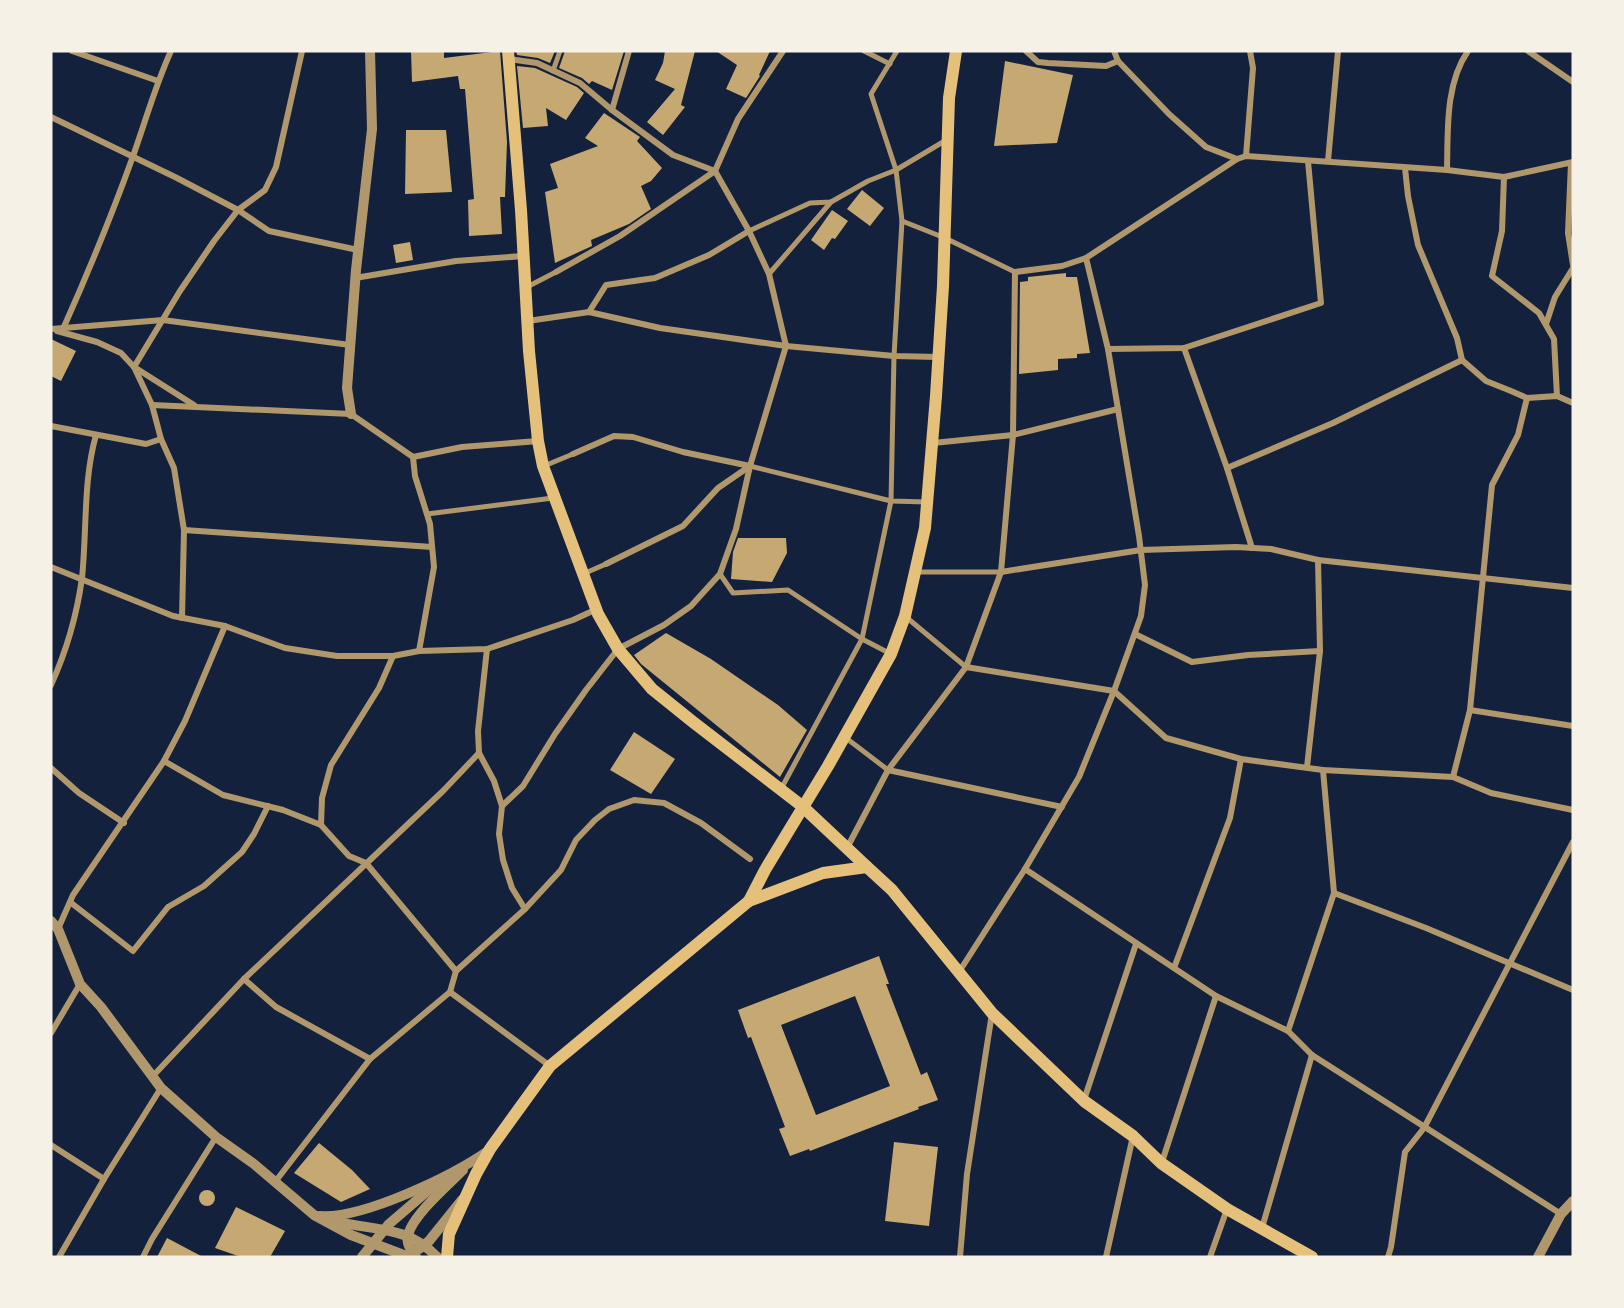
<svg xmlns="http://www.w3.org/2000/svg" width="1624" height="1308" font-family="Poppins,sans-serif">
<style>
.building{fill:#c6a872;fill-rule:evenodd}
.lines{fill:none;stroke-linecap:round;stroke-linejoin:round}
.pedestrian{stroke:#b1986c;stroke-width:5}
.minor{stroke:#b1986c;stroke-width:6}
.tertiary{stroke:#b1986c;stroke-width:10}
.secondary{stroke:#e5c07b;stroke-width:12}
</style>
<rect width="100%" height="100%" fill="#14213d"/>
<g class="building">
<polygon points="411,51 444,51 444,58 500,51 507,142 505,197 500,197 502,234 469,236 468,200 474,199 465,89 460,89 458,76 412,82"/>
<polygon points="516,51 555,51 550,63 538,58 517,55"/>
<polygon points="565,51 624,51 612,90 592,81 589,84 582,78 559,68"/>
<polygon points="665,51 695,51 681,105 685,107 663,135 647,122 675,89 655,80 663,63"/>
<polygon points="716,51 770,51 759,75 760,76 746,98 726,89 737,65"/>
<polygon points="1005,61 1073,75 1057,143 994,146"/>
<polygon points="517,66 535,68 577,87 584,93 566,120 546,108 548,126 523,128"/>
<polygon points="604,113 640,137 637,141 662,168 651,181 641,186 651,209 629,224 591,240 592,246 555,263 545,192 558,188 550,164 598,146 585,138"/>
<polygon points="406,130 446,130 452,192 405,194"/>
<polygon points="862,190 884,208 870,226 847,209"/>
<polygon points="832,210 848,221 835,239 832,238 824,250 811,240"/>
<polygon points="410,242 413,260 396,263 393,245"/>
<polygon points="1066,273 1066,277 1077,277 1090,353 1077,354 1077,358 1058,359 1058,370 1019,374 1020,282 1028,281 1028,277"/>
<polygon points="51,339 76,351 61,381 51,376"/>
<polygon points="738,538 786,538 787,553 772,582 731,579 733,552"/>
<polygon points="666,633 711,659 778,705 807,730 780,777 641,664 634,655"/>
<polygon points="634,732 675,759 651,794 610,770"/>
<path d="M879,956L889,984H886L921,1075L927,1072L938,1100L918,1107L919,1109L810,1151L809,1149L790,1156L779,1129L785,1127L751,1037L748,1038L738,1010ZM855,996L890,1086L816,1115L781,1025Z"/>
<polygon points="894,1142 938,1147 929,1226 885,1221"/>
<polygon points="319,1143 352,1170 370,1189 341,1202 294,1173"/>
<circle cx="207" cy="1198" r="8"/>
<polygon points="236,1207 285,1231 270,1257 241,1257 215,1248"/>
<polygon points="167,1238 203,1257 157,1257"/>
</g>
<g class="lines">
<g class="pedestrian">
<polyline points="864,51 890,64"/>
<polyline points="553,71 560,51"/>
<polyline points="902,221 945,238 1015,272"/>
<polyline points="749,231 810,203 831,202 868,181 896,170 948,139"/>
<polyline points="769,274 831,202"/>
<polyline points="525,288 556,272"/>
<polyline points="544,466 573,454"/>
<polyline points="750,466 891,501 927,502"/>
<polyline points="427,514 553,498"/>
<polyline points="915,572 1001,572"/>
<polyline points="583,574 606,564"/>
<polyline points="720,574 733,593 788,590 862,639 891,654"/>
<polyline points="906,617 966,667"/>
<polyline points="846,738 888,770"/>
<polyline points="781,789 862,639 891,501 894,356 902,221 896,170 871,94 897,51"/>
</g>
<g class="minor">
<polyline points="72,51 158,81"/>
<polyline points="1026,51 1038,62 1048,63 1106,66 1118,61"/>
<polyline points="1114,51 1118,61 1169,114 1206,147 1237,159"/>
<polyline points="1528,51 1573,82"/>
<polyline points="509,59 537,63 580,83 612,110 673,155 715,171"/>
<polyline points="612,110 629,51"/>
<polyline points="51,117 177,178 238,210 269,231 358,250"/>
<polyline points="1246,156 1253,68 1250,51"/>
<polyline points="1328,161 1338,51"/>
<polyline points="1571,163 1568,233 1573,265"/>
<polyline points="1405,168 1408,196 1418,245 1457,338 1462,360 1486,381 1511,391 1527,398 1557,396 1573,403"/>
<path d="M1447,170C1448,131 1445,84 1468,51"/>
<polyline points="715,171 738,119 783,51"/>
<polyline points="1504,177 1502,231 1492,276 1539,313 1554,339 1557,396"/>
<polyline points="556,272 620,236 715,171"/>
<polyline points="355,278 456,261 523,256"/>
<polyline points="589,312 606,285 655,278 709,255 749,231"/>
<polyline points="528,321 589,312 660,328 786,346 894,356 938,357"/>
<polyline points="1546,324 1555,297 1573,268"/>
<polyline points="51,329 163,320 350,345"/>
<path d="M63,329C88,273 111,217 132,159C145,123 155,86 171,51"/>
<polyline points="57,331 97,342 121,353 134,367 194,405"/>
<polyline points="1184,348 1227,468 1252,548"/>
<polyline points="1108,349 1184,348 1321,303 1308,161"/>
<polyline points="134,367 180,291 214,241 238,210 265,190 276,167 302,51"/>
<polyline points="134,367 152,405 161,439 174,468 184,530 182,618"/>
<polyline points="152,405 351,414 413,457 462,447 538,441"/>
<polyline points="51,426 146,444 161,439"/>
<polyline points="933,443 1013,435 1118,409"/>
<polyline points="573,454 614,436 633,437 683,452 750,466"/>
<polyline points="413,457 415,476 430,524 434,567 419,651"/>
<polyline points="1227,468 1333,423 1462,360"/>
<polyline points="184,530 432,547"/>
<polyline points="606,564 683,526 718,488 750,466"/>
<polyline points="51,567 173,616 225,626 285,648 337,656 393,656 419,651 487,649 573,620 597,609"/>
<polyline points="1001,572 1141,550 1236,547 1271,549 1318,560 1573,588"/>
<polyline points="1135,634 1192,662 1248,655 1320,651"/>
<polyline points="487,649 478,731 479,753 494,781 502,806"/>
<polyline points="966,667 1114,691 1166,738 1241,759 1323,770 1453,777 1491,793 1573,810"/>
<path d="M51,685C66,652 77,614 82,578C87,530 83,481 96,435"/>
<polyline points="1470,710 1573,726"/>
<polyline points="164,761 223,795 283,810 321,825 349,856 366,863 456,971"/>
<polyline points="1307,767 1320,651 1318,560"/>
<polyline points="51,768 79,793 124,823"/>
<polyline points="888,770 1062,807"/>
<polyline points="1453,777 1470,710 1492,485 1518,435 1527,398"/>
<polyline points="321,825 322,798 331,765 379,688 393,656"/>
<polyline points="847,848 888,770 966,667 1001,572 1013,435 1015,272 1062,266 1086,258 1237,159 1246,156 1447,170 1504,177 1573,162"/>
<polyline points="1025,869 1216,996 1288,1031 1312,1055 1561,1214"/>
<polyline points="1334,893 1426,928 1573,990"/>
<polyline points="70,902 133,951 168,907 204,886 242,852 254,834 268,806"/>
<polyline points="525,909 512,888 503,860 499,834 502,806 523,786 555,734 586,690 618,649 664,625 691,606 720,574 736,529 750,466 786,346 769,274 749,231 715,171"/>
<polyline points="58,929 73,895 164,761 185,721 225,626"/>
<polyline points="1174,968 1230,818 1241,759"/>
<polyline points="959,972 1025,869 1079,777 1114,691 1141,616 1145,585 1139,536 1108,349 1086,258"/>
<polyline points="244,979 276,1007 370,1059"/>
<polyline points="450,992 550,1066"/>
<polyline points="1288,1031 1334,893 1323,770"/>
<polyline points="51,1033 80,984"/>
<polyline points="152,1077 244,979 443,791 479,753"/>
<polyline points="1084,1100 1136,944"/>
<polyline points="51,1145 104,1179"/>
<polyline points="1162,1162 1216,996"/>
<polyline points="275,1182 370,1059 450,992 456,971 525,909 561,870 576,840 595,820 609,809 634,800 664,803 701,823 750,859"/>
<polyline points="1262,1228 1312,1055"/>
<polyline points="59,1257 104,1179 161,1088"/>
<polyline points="143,1257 152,1239 216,1137"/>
<polyline points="960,1257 967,1174 992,1013"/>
<polyline points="1106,1257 1133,1136"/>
<polyline points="1210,1257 1227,1209"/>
<polyline points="1388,1257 1391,1247 1405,1152 1424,1128 1573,842"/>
</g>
<g class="tertiary">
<polyline points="351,414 347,388 356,270 372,129 370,51"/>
<polyline points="51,921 58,929 80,984 101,1007 161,1088 216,1137 254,1164 314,1215 351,1235 409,1257"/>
<path d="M320,1216C363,1219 452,1176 488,1151"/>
<path d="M334,1221C374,1231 407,1225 437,1257"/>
<polyline points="419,1249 429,1241 462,1200"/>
<polyline points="362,1257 389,1224 438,1182"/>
<path d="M416,1257C411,1250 406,1244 408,1235C413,1215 448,1185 463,1170"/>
<polyline points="1538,1257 1561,1214 1573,1201"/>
</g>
<g class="secondary">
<polyline points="508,51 521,210 529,351 538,441 543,466 598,614 618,649 652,689 693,722 802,806 867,867 892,890 992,1013 1084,1101 1133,1136 1161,1163 1227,1209 1312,1257"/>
<polyline points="749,901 823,873 867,867"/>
<polyline points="447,1257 449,1234 476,1174 490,1149 550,1066 749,901 765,870 828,766 891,654 905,616 925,528 936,396 943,286 949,98 956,51"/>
</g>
</g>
<rect width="1624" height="1308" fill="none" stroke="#f6f1e7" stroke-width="105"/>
</svg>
